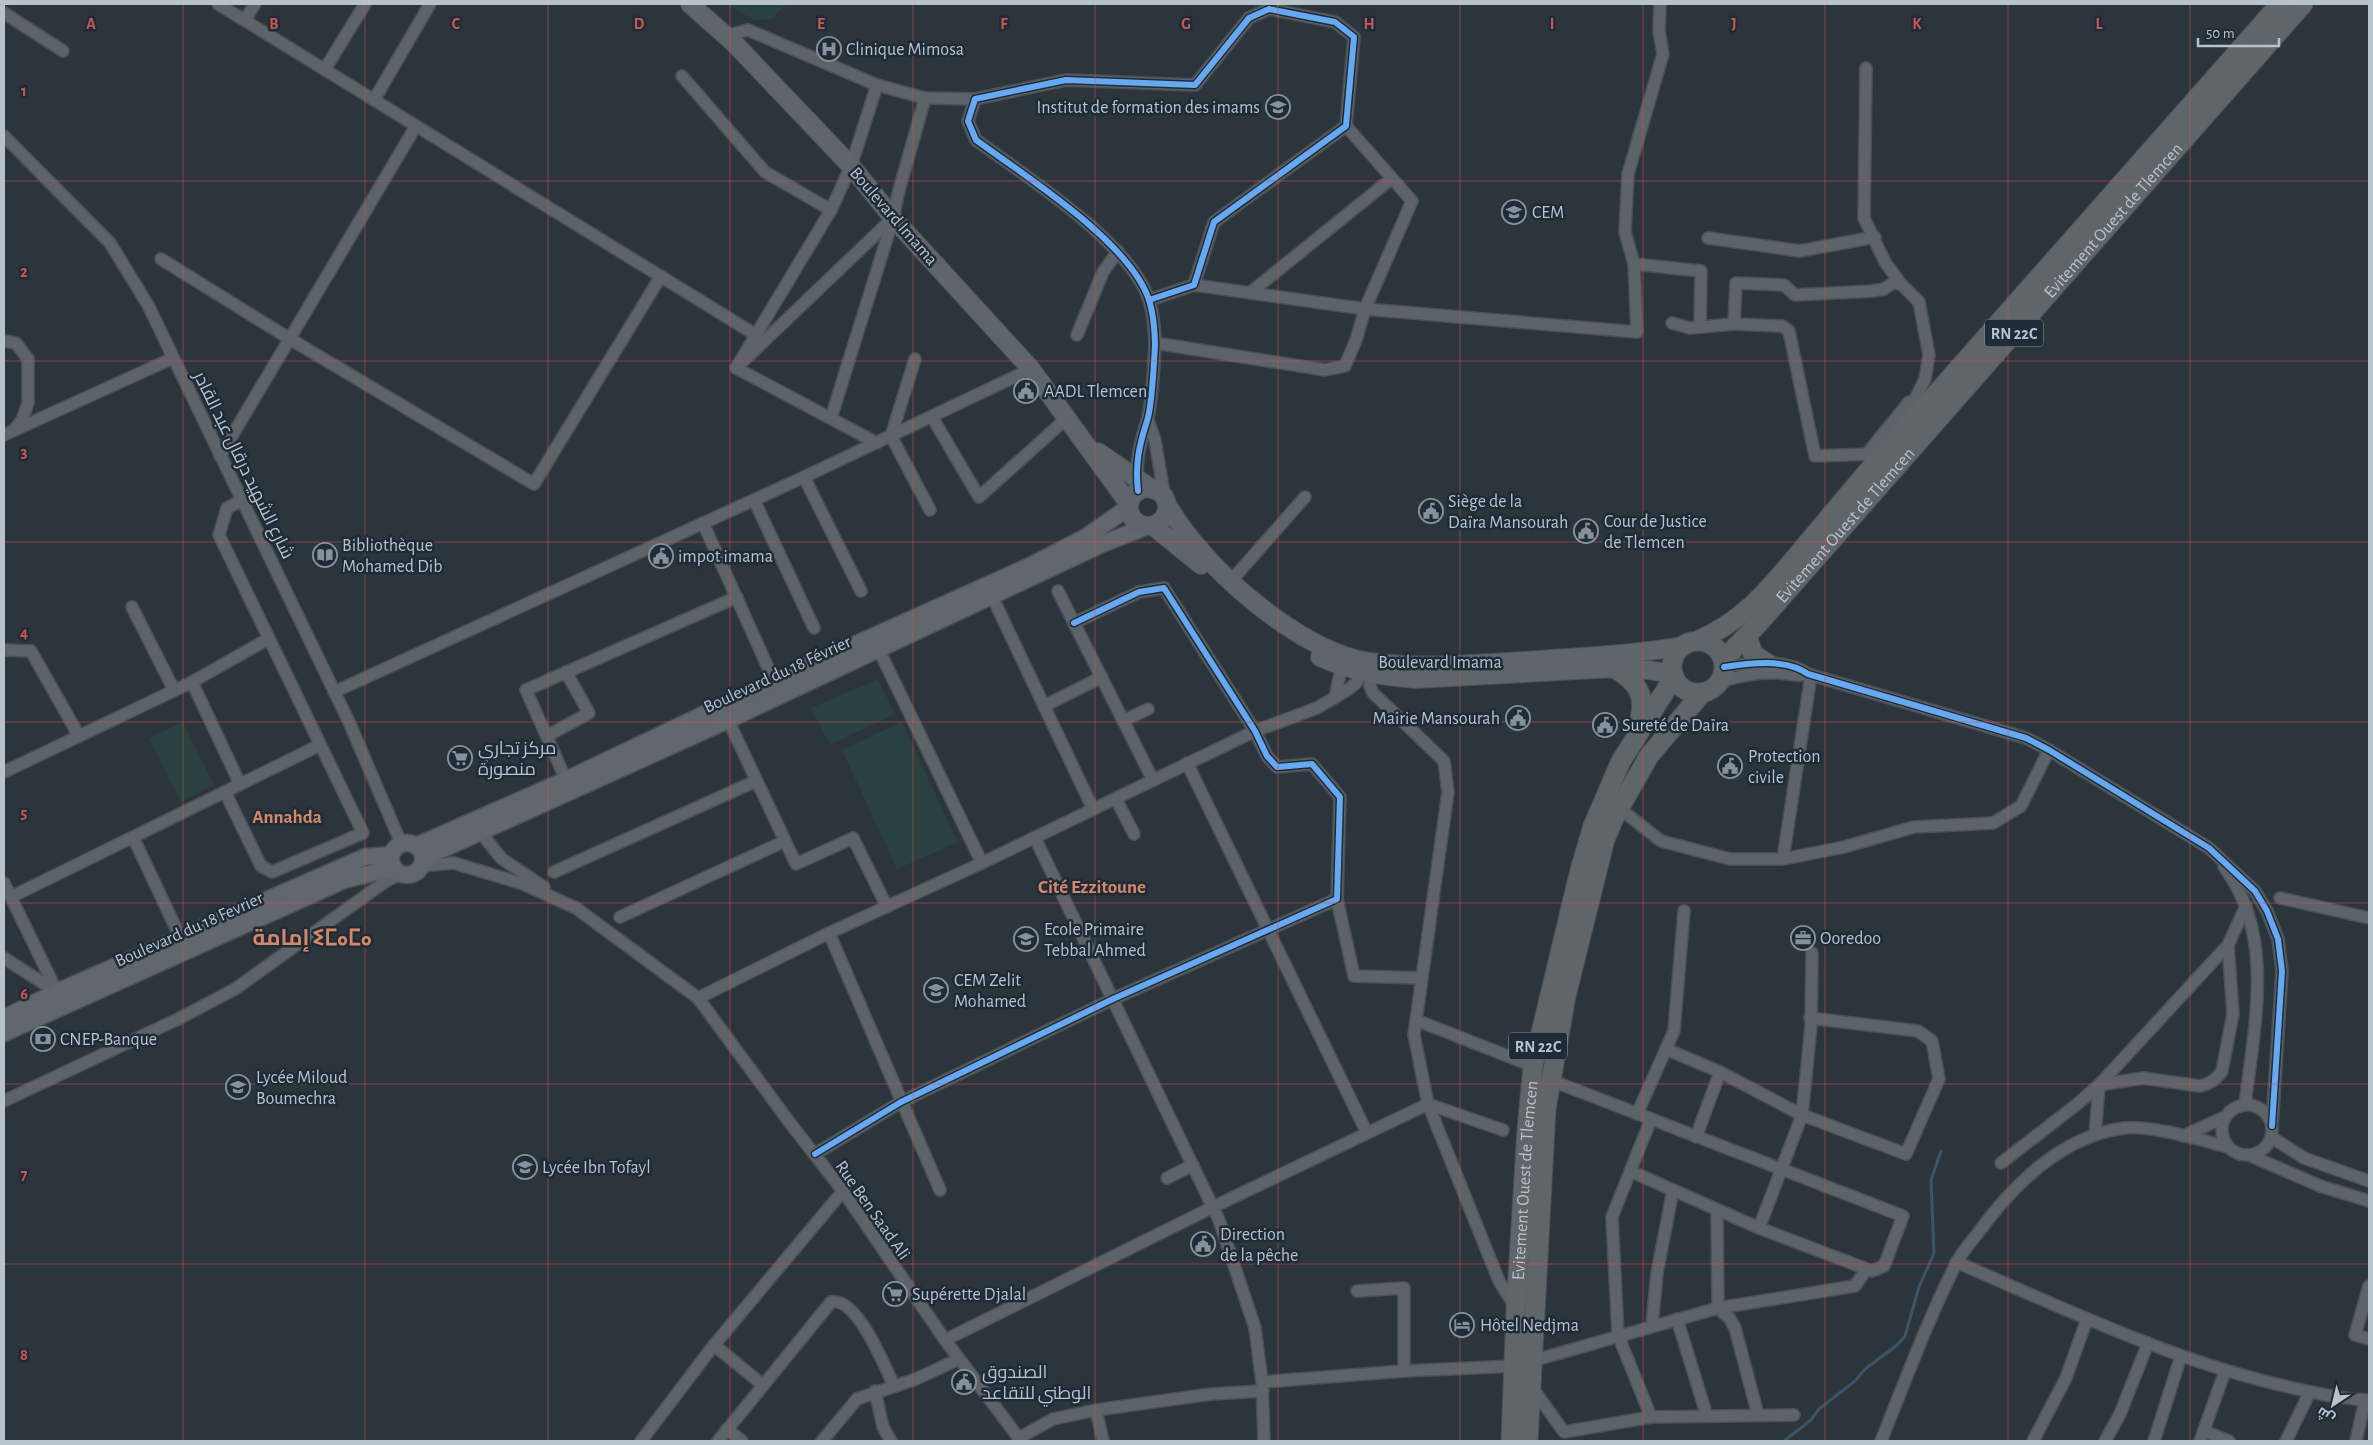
<svg xmlns="http://www.w3.org/2000/svg" width="2373" height="1445" font-family="'Alegreya Sans',Cairo,'Noto Sans Tifinagh',sans-serif">
<style>
.green{fill:#294141}
.lines{fill:none;stroke-linecap:round;stroke-linejoin:round}
.stream{stroke:#3b5466;stroke-width:3}
.minor-casing{stroke:#4a5156;stroke-width:14}
.secondary-casing{stroke:#4a5156;stroke-width:19}
.primary-casing{stroke:#4a5258;stroke-width:20}
.trunk-casing{stroke:#495157;stroke-width:21}
.minor{stroke:#5d6369;stroke-width:11}
.secondary{stroke:#62676d;stroke-width:16}
.primary{stroke:#5f656b;stroke-width:18}
.trunk{stroke:#60656a;stroke-width:19}
.cycleway-casing{stroke:#1f2c37;stroke-width:9}
.cycleway{stroke:#66a8f1;stroke-width:6}
.grid{fill:none;stroke:#cd5659;stroke-width:1;stroke-opacity:0.55}
.labels{text-anchor:middle;stroke-width:5;stroke-linejoin:round;paint-order:stroke}
.shield{fill:#1f2c37;stroke:#89959f;stroke-width:1}
.shield-label{font-size:16px;font-weight:bold;fill:#b7c2cb}
.poi-label{font-size:18px;fill:#b7c2cb;stroke:#1f2c37;text-anchor:start}
.street-label{font-size:18px;fill:#b7c2cb;stroke:#1f2c37}
.neighbourhood-label{font-size:19px;font-weight:bold;fill:#d68768;stroke:#1f2c37}
.district-label{font-size:22px;font-weight:bold;fill:#d68768;stroke:#1f2c37}
.grid-label{font-size:16px;text-anchor:middle;font-weight:bold;fill:#cd5659;stroke:#1f2c37;stroke-width:5;stroke-linejoin:round;paint-order:stroke}
</style>
<rect width="100%" height="100%" fill="#2c353c"/>
<g class="green">
<polygon points="725,4 787,4 771,19 755,20"/>
<polygon points="878,679 895,714 830,745 811,708"/>
<polygon points="183,722 214,785 180,802 149,738"/>
<polygon points="902,722 958,842 897,869 842,750"/>
</g>
<g class="lines">
<polyline class="stream" points="1784,1441 1811,1420 1819,1409 1855,1381 1865,1369 1896,1346 1905,1336 1919,1287 1934,1253 1931,1180 1941,1151"/>
<defs>
<g id="minor">
<polyline points="218,4 756,335"/>
<polyline points="4,13 63,51"/>
<polyline points="245,20 255,4"/>
<polyline points="726,36 748,30 877,85 925,98 975,99"/>
<polyline points="1866,68 1864,218 1885,262 1901,284 1919,302 1929,355 1925,379 1904,422"/>
<polyline points="325,69 365,4"/>
<polyline points="682,76 765,172 831,210"/>
<polyline points="877,85 851,166 831,210 736,368 893,218 898,194 925,98"/>
<polyline points="374,100 430,4"/>
<polyline points="4,136 110,243 148,305 349,722 401,843"/>
<polyline points="1708,238 1800,251 1875,237"/>
<polyline points="161,259 290,339 534,484 661,276"/>
<polyline points="1634,264 1701,271 1700,327"/>
<polyline points="1194,285 1365,309 1637,332 1634,264 1625,232 1628,174 1663,54 1659,31 1660,4"/>
<polyline points="1251,292 1391,179"/>
<polyline points="1672,323 1690,328 1734,324"/>
<polyline points="1077,335 1103,272 1118,251"/>
<polyline points="4,341 16,343 28,359 28,403 22,420 14,430"/>
<polyline points="1155,343 1325,370 1345,366 1356,340 1365,309 1412,201 1346,126"/>
<polyline points="915,359 891,436 930,510"/>
<polyline points="736,368 877,443"/>
<polyline points="932,417 979,497 1067,418"/>
<polyline points="831,418 893,219"/>
<polyline points="1148,420 1155,440 1165,500"/>
<polyline points="4,435 173,358"/>
<polyline points="1866,455 1909,402"/>
<polyline points="220,456 416,126"/>
<polyline points="1879,458 1871,454 1815,456 1789,331 1782,326 1734,324 1736,283 1784,285 1795,295 1872,291 1884,289 1893,283 1901,284"/>
<polyline points="804,477 861,591"/>
<path d="M1138,491C1135,464 1139,446 1147,421C1152,406 1154,363 1155,345C1155,332 1153,312 1149,300C1130,242 1025,176 976,140L968,121L975,99L1066,80L1195,85L1249,18L1269,9L1335,22L1354,37L1346,126L1214,222L1194,285L1149,300"/>
<polyline points="754,500 814,628"/>
<polyline points="703,523 774,681"/>
<polyline points="1231,581 1305,497"/>
<polyline points="989,590 1093,809"/>
<polyline points="1058,591 1153,780"/>
<polyline points="132,607 174,690"/>
<polyline points="876,644 982,863"/>
<polyline points="4,650 31,651 79,736"/>
<path d="M1724,667C1749,663 1786,658 1808,674L2026,738L2049,750L2209,848L2255,891L2267,911L2278,939L2282,971L2272,1126"/>
<polyline points="1371,673 1370,686 1373,693 1444,761 1448,792 1414,1035 1428,1104 1503,1130"/>
<polyline points="192,682 240,784"/>
<path d="M1720,682C1739,676 1759,672 1780,673C1790,674 1797,677 1808,674"/>
<polyline points="334,692 804,477 1031,369"/>
<polyline points="1335,698 1343,660"/>
<polyline points="1044,706 1102,677"/>
<polyline points="728,720 796,864 853,838 887,907"/>
<polyline points="1123,721 1148,709"/>
<polyline points="547,736 589,713 566,672"/>
<polyline points="1187,763 1367,1133"/>
<polyline points="4,772 192,682 268,639"/>
<polyline points="566,780 526,690 737,597"/>
<polyline points="225,792 261,866 272,872 363,833 219,535 227,508 242,500"/>
<polyline points="1116,799 1134,834"/>
<polyline points="1619,808 1661,841 1730,859 1783,859 1844,847 1914,827 1993,823 2021,806 2049,750"/>
<polyline points="481,833 502,859 544,887"/>
<polyline points="133,837 181,939"/>
<polyline points="1035,838 1219,1220 1255,1328 1262,1382 1264,1441"/>
<polyline points="1783,859 1811,675"/>
<polyline points="421,866 454,863 523,884 576,908 698,998 790,1123 843,1191 945,1340 1021,1441"/>
<path d="M2224,867C2276,935 2254,1027 2245,1105"/>
<polyline points="554,872 756,781"/>
<polyline points="4,883 60,998"/>
<polyline points="11,897 320,745"/>
<polyline points="2280,898 2369,918"/>
<polyline points="1337,899 1354,976 1422,978"/>
<polyline points="620,917 785,841"/>
<polyline points="829,933 940,1190"/>
<polyline points="4,958 57,992"/>
<polyline points="698,998 829,933 982,863 1255,731 1317,708 1349,689 1356,683 1365,667"/>
<polyline points="1416,1020 1533,1066"/>
<polyline points="1666,1049 1720,1072 1802,1115 1906,1154 1939,1079 1932,1041 1918,1031 1810,1018"/>
<polyline points="1550,1080 1903,1216 1884,1266 1872,1271 1759,1228 1630,1171"/>
<polyline points="4,1101 178,1019 235,989 386,881 401,874"/>
<circle cx="2247" cy="1130" r="25"/>
<polyline points="1637,1114 1674,1031 1684,911"/>
<polyline points="1651,1119 1612,1217 1618,1335 1651,1417"/>
<path d="M2095,1135L2099,1085L2143,1078L2200,1086C2210,1084 2216,1080 2222,1071L2233,1014L2228,945"/>
<polyline points="2183,1136 2225,1117"/>
<polyline points="1696,1137 1720,1072"/>
<polyline points="2271,1137 2304,1158 2369,1181"/>
<polyline points="815,1154 901,1102 1113,999 1337,899 1340,797 1312,764 1277,767 1267,756 1255,731 1164,588 1139,592 1074,623"/>
<polyline points="2249,1155 2320,1186 2369,1201"/>
<polyline points="2001,1163 2076,1105 2099,1085 2228,945 2246,906"/>
<polyline points="1167,1178 1193,1165"/>
<polyline points="1717,1210 1718,1308 1730,1319 1735,1328 1758,1415"/>
<polyline points="1759,1228 1802,1115 1811,1026 1812,953"/>
<path d="M1956,1262C2061,1307 2164,1357 2276,1384C2306,1391 2338,1399 2369,1400"/>
<polyline points="2369,1286 2355,1335 2369,1339"/>
<polyline points="1357,1291 1404,1288 1404,1371"/>
<polyline points="1677,1319 1707,1416"/>
<polyline points="1652,1325 1657,1273 1673,1190"/>
<polyline points="945,1340 1213,1207 1428,1104 1499,1281 1516,1308"/>
<polyline points="714,1345 763,1385"/>
<polyline points="1532,1361 1718,1308 1855,1286 1866,1270"/>
<polyline points="1262,1382 1404,1371 1516,1366"/>
<polyline points="1531,1386 1564,1432 1651,1417 1794,1415"/>
<polyline points="875,1391 883,1427 891,1441"/>
<polyline points="1096,1410 1211,1394 1263,1391"/>
<polyline points="727,1429 742,1441"/>
<polyline points="2204,1431 2229,1441"/>
<polyline points="1019,1438 1053,1419 1096,1410 1103,1441"/>
<polyline points="641,1441 714,1345 843,1191"/>
<path d="M718,1441L831,1302C857,1296 885,1367 894,1386"/>
<polyline points="822,1441 857,1399 916,1379 959,1359"/>
<path d="M1881,1441C1905,1382 1927,1321 1956,1264C1961,1253 1970,1243 1978,1233C2013,1185 2061,1136 2124,1128C2152,1125 2200,1140 2228,1147"/>
<polyline points="2033,1441 2066,1378 2087,1319"/>
<polyline points="2105,1441 2120,1414 2148,1343"/>
<polyline points="2154,1441 2181,1356"/>
<polyline points="2200,1441 2225,1371"/>
<polyline points="2286,1441 2310,1392"/>
<polyline points="2356,1441 2365,1400"/>
</g>
<g id="secondary">
<circle cx="407" cy="859" r="16"/>
<polyline points="416,846 566,780 774,681 1032,565 1086,537 1129,507"/>
<polyline points="423,858 728,720 1102,544 1148,526"/>
<polyline points="4,1018 57,992 365,857 391,855"/>
<polyline points="4,1033 344,880 393,868"/>
</g>
<g id="primary">
<polyline points="690,4 734,43 851,166 893,218 1031,369 1129,504"/>
<polyline points="1098,452 1152,489"/>
<circle cx="1148" cy="507" r="19"/>
<path d="M1167,505C1176,519 1185,533 1196,545C1234,591 1309,653 1369,662C1420,669 1473,664 1524,661C1577,657 1630,655 1683,646"/>
<polyline points="1153,526 1201,565"/>
<path d="M1320,657C1350,671 1382,676 1415,679L1614,668L1648,670L1673,674"/>
</g>
<g id="trunk">
<polyline points="1747,636 1753,654 1768,664"/>
<path d="M1697,641C1744,621 1769,589 1801,551C1826,521 1851,491 1877,461C2011,308 2147,157 2280,4"/>
<circle cx="1698" cy="667" r="26"/>
<path id="s1" d="M1723,660L1758,624L2303,4"/>
<path d="M1614,668C1640,683 1647,697 1638,727"/>
<path id="s2" d="M1511,1441L1516,1309L1527,1129L1533,1066L1580,870L1593,826L1621,761L1674,677"/>
<polyline points="1528,1441 1546,1109 1566,996 1605,839 1616,814 1649,756 1702,693"/>
</g>
</defs>
<use href="#minor" class="minor-casing"/>
<use href="#secondary" class="secondary-casing"/>
<use href="#primary" class="primary-casing"/>
<use href="#trunk" class="trunk-casing"/>
<use href="#minor" class="minor"/>
<use href="#secondary" class="secondary"/>
<use href="#primary" class="primary"/>
<use href="#trunk" class="trunk"/>
<defs>
<g id="cycleway">
<path d="M1138,491C1135,464 1139,446 1147,421C1152,406 1154,363 1155,345C1155,332 1153,312 1149,300C1130,242 1025,176 976,140L968,121L975,99L1066,80L1195,85L1249,18L1269,9L1335,22L1354,37L1346,126L1214,222L1194,285L1149,300"/>
<path d="M1724,667C1749,663 1786,658 1808,674L2026,738L2049,750L2209,848L2255,891L2267,911L2278,939L2282,971L2272,1126"/>
<polyline points="815,1154 901,1102 1113,999 1337,899 1340,797 1312,764 1277,767 1267,756 1255,731 1164,588 1139,592 1074,623"/>
</g>
</defs>
<use href="#cycleway" class="cycleway-casing"/>
<use href="#cycleway" class="cycleway"/>
</g>
<path class="grid" d="M183,4V1441M365,4V1441M548,4V1441M730,4V1441M913,4V1441M1095,4V1441M1278,4V1441M1460,4V1441M1643,4V1441M1825,4V1441M2008,4V1441M2190,4V1441M4,181H2369M4,361H2369M4,542H2369M4,722H2369M4,903H2369M4,1084H2369M4,1264H2369"/>
<defs>
<symbol id="hospital-ring" viewBox="-11 -11 22 22"><circle r="9.5" fill="#1f2c37" stroke="#869199" stroke-width="1.5"/><path d="M-5-5h3v3.5h4V-5h3V5h-3V1.5h-4V5h-3Z" fill="#869199"/></symbol>
<symbol id="university-ring" viewBox="-11 -11 22 22"><circle r="9.5" fill="#1f2c37" stroke="#869199" stroke-width="1.5"/><path d="M0-5L7-2L0 1L-7-2ZM-4 1L0 2.5L4 1V4Q0 6-4 4Z" fill="#869199"/></symbol>
<symbol id="school-ring" viewBox="-11 -11 22 22"><circle r="9.5" fill="#1f2c37" stroke="#869199" stroke-width="1.5"/><path d="M0-5L7-2L0 1L-7-2ZM-4 1L0 2.5L4 1V4Q0 6-4 4Z" fill="#869199"/></symbol>
<symbol id="civic-ring" viewBox="-11 -11 22 22"><circle r="9.5" fill="#1f2c37" stroke="#869199" stroke-width="1.5"/><path d="M-.6-6.5H3V-4.5H.6V-3L4-1V1h2V6H-6V1h2V-1L-.6-3ZM-1.2 2.5V6h2.4V2.5Z" fill="#869199"/></symbol>
<symbol id="library-ring" viewBox="-11 -11 22 22"><circle r="9.5" fill="#1f2c37" stroke="#869199" stroke-width="1.5"/><path d="M-6-4Q-3-5.5-.7-3.5V5Q-3 3-6 4ZM6-4Q3-5.5 .7-3.5V5Q3 3 6 4Z" fill="#869199"/></symbol>
<symbol id="supermarket-ring" viewBox="-11 -11 22 22"><circle r="9.5" fill="#1f2c37" stroke="#869199" stroke-width="1.5"/><path d="M-6-5.5h2.5l.6 2H6L4.5 2H-2.5L-4.4-4H-6ZM-1.5 3.2a1.3 1.3 0 1 0 .1 0ZM3 3.2a1.3 1.3 0 1 0 .1 0Z" fill="#869199"/></symbol>
<symbol id="office-ring" viewBox="-11 -11 22 22"><circle r="9.5" fill="#1f2c37" stroke="#869199" stroke-width="1.5"/><path d="M-6-3h4V-5.5h4V-3h4V5H-6ZM-1-4.5V-3h2v-1.5ZM-6 0V1H6V0Z" fill="#869199"/></symbol>
<symbol id="bank-ring" viewBox="-11 -11 22 22"><circle r="9.5" fill="#1f2c37" stroke="#869199" stroke-width="1.5"/><path d="M-6-4H6V4H-6ZM0-2.3a2.3 2.3 0 1 0 0 4.6a2.3 2.3 0 1 0 0-4.6Z" fill="#869199"/></symbol>
<symbol id="hotel-ring" viewBox="-11 -11 22 22"><circle r="9.5" fill="#1f2c37" stroke="#869199" stroke-width="1.5"/><path d="M-6-4.5h1.5V1H6V5H4.5V3h-9V5H-6ZM-4 0a1.8 1.8 0 1 1 3.6 0ZM.5 0V-2.5h3Q6-2.5 6 0Z" fill="#869199"/></symbol>
</defs>
<g fill-rule="evenodd">
<use href="#hospital-ring" x="815" y="35" width="28" height="28"/>
<use href="#university-ring" x="1264" y="93" width="28" height="28"/>
<use href="#school-ring" x="1500" y="198" width="28" height="28"/>
<use href="#civic-ring" x="1012" y="377" width="28" height="28"/>
<use href="#civic-ring" x="1417" y="497" width="28" height="28"/>
<use href="#civic-ring" x="1572" y="517" width="28" height="28"/>
<use href="#library-ring" x="311" y="541" width="28" height="28"/>
<use href="#civic-ring" x="647" y="542" width="28" height="28"/>
<use href="#civic-ring" x="1504" y="704" width="28" height="28"/>
<use href="#civic-ring" x="1591" y="711" width="28" height="28"/>
<use href="#supermarket-ring" x="446" y="744" width="28" height="28"/>
<use href="#civic-ring" x="1716" y="752" width="28" height="28"/>
<use href="#office-ring" x="1789" y="924" width="28" height="28"/>
<use href="#school-ring" x="1012" y="925" width="28" height="28"/>
<use href="#school-ring" x="922" y="976" width="28" height="28"/>
<use href="#bank-ring" x="29" y="1025" width="28" height="28"/>
<use href="#school-ring" x="224" y="1073" width="28" height="28"/>
<use href="#school-ring" x="511" y="1153" width="28" height="28"/>
<use href="#civic-ring" x="1189" y="1230" width="28" height="28"/>
<use href="#supermarket-ring" x="881" y="1280" width="28" height="28"/>
<use href="#hotel-ring" x="1448" y="1311" width="28" height="28"/>
<use href="#civic-ring" x="950" y="1368" width="28" height="28"/>
</g>
<g class="labels">
<g class="shield">
<rect x="1985" y="319.5" width="58" height="27" rx="4"/>
<rect x="1509" y="1032.5" width="58" height="27" rx="4"/>
</g>
<g class="shield-label">
<text x="2014" y="339">RN 22C</text>
<text x="1538" y="1052">RN 22C</text>
</g>
<g class="poi-label">
<text x="846" y="55">Clinique Mimosa</text>
<text x="1260" y="113" text-anchor="end">Institut de formation des imams</text>
<text x="1532" y="218">CEM</text>
<text x="1044" y="397">AADL Tlemcen</text>
<text x="1448" y="507">Siège de la<tspan x="1448" dy="21">Daïra Mansourah</tspan></text>
<text x="1604" y="527">Cour de Justice<tspan x="1604" dy="21">de Tlemcen</tspan></text>
<text x="342" y="551">Bibliothèque<tspan x="342" dy="21">Mohamed Dib</tspan></text>
<text x="678" y="562">impot imama</text>
<text x="1500" y="724" text-anchor="end">Mairie Mansourah</text>
<text x="1622" y="731">Sureté de Daïra</text>
<text x="478" y="754">مركز تجاري<tspan x="478" dy="21">منصورة</tspan></text>
<text x="1748" y="762">Protection<tspan x="1748" dy="21">civile</tspan></text>
<text x="1044" y="935">Ecole Primaire<tspan x="1044" dy="21">Tebbal Ahmed</tspan></text>
<text x="1820" y="944">Ooredoo</text>
<text x="954" y="986">CEM Zelit<tspan x="954" dy="21">Mohamed</tspan></text>
<text x="60" y="1045">CNEP-Banque</text>
<text x="256" y="1083">Lycée Miloud<tspan x="256" dy="21">Boumechra</tspan></text>
<text x="542" y="1173">Lycée Ibn Tofayl</text>
<text x="1220" y="1240">Direction<tspan x="1220" dy="21">de la pêche</tspan></text>
<text x="912" y="1300">Supérette Djalal</text>
<text x="1480" y="1331">Hôtel Nedjma</text>
<text x="982" y="1378">الصندوق<tspan x="982" dy="21">الوطني للتقاعد</tspan></text>
</g>
<g class="street-label">
<text transform="translate(894 216) rotate(49)" y="6">Boulevard Imama</text>
<text dy="6" stroke="none"><textPath href="#s1" startOffset="588">Evitement Ouest de Tlemcen</textPath></text>
<text transform="translate(244 465) rotate(64)" y="6">شارع الشهيد درقال عبد القادر</text>
<text dy="6" stroke="none"><textPath href="#s1" startOffset="182">Evitement Ouest de Tlemcen</textPath></text>
<text x="1440" y="668">Boulevard Imama</text>
<text transform="translate(777 674) rotate(-25)" y="6">Boulevard du 18 Février</text>
<text transform="translate(189 929) rotate(-24)" y="6">Boulevard du 18 Fevrier</text>
<text dy="6" stroke="none"><textPath href="#s2" startOffset="261">Evitement Ouest de Tlemcen</textPath></text>
<text transform="translate(873 1210) rotate(55)" y="6">Rue Ben Saad Ali</text>
</g>
<g class="neighbourhood-label">
<text x="287" y="823">Annahda</text>
<text x="1092" y="893">Cité Ezzitoune</text>
</g>
<g class="district-label">
<text x="312" y="945">إمامة ⵉⵎⴰⵎⴰ</text>
</g>
</g>
<g class="grid-label">
<text x="91" y="29">A</text>
<text x="274" y="29">B</text>
<text x="456" y="29">C</text>
<text x="639" y="29">D</text>
<text x="821" y="29">E</text>
<text x="1004" y="29">F</text>
<text x="1186" y="29">G</text>
<text x="1369" y="29">H</text>
<text x="1552" y="29">I</text>
<text x="1734" y="29">J</text>
<text x="1917" y="29">K</text>
<text x="2099" y="29">L</text>
<text x="24" y="96">1</text>
<text x="24" y="277">2</text>
<text x="24" y="457">3</text>
<text x="24" y="638">4</text>
<text x="24" y="818">5</text>
<text x="24" y="999">6</text>
<text x="24" y="1180">7</text>
<text x="24" y="1360">8</text>
</g>
<rect width="2373" height="1445" fill="none" stroke="#b7c2cb" stroke-width="10"/>
<g transform="translate(2333 1405) rotate(215)" stroke="#1f2c37" stroke-width="4" paint-order="stroke">
<path d="M0-4L9 19L0 12L-9 19Z" fill="#b7c2cb"/>
<text y="-8" font-size="14" font-weight="bold" text-anchor="middle" fill="#b7c2cb">ش</text>
</g>
<path d="M2198 38v8h81v-8" fill="none" stroke="#b7c2cb" stroke-width="2.5"/>
<text x="2206" y="38" font-size="15" fill="#b7c2cb" stroke="#1f2c37" stroke-width="4" paint-order="stroke">50 m</text>
</svg>
